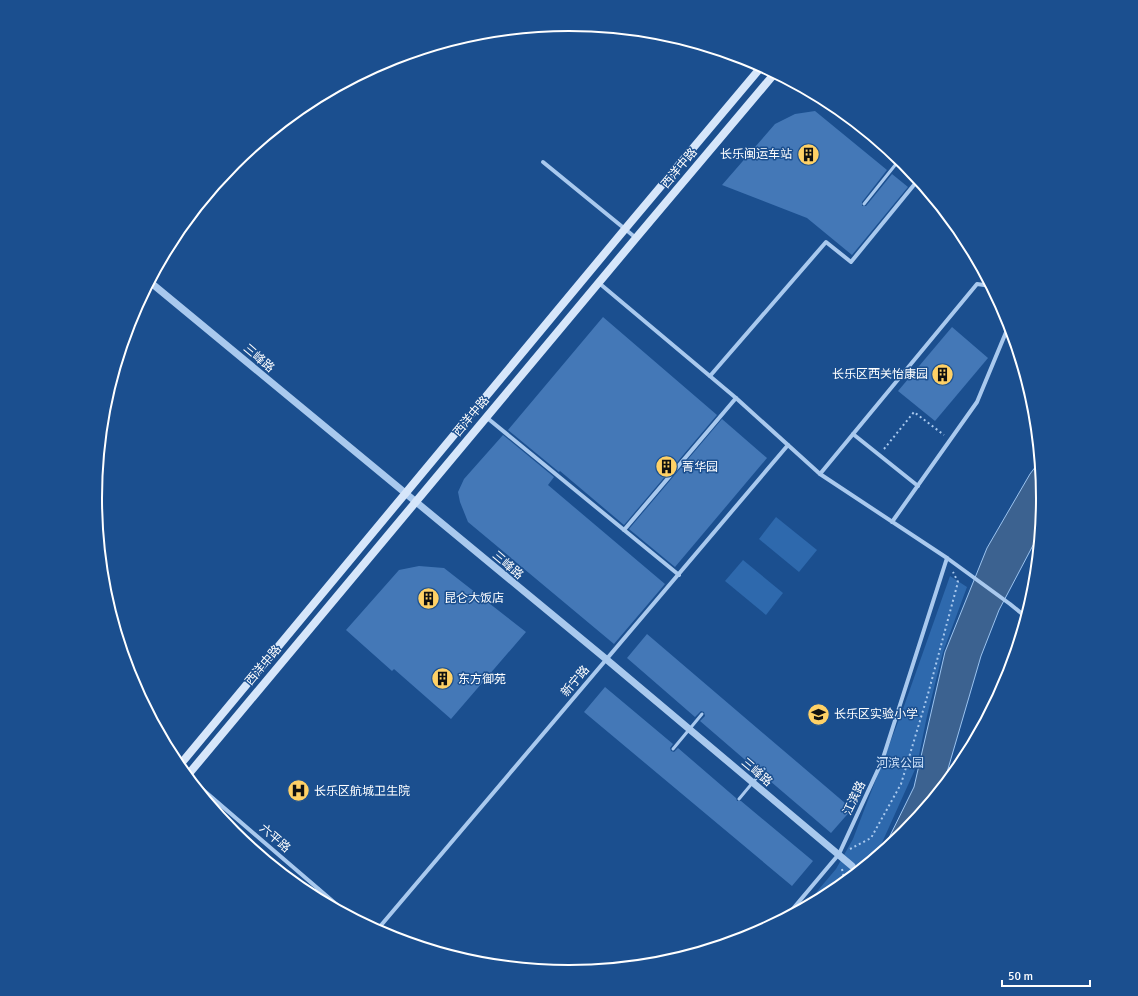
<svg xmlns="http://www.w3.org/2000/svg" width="1138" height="996" font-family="Signika,'Noto Sans SC',sans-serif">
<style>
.green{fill:#2e69ad}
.water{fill:#3c6290;stroke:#9cc4f0}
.building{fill:#4478b7}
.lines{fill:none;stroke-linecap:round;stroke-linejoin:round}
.path{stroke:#a9c9ee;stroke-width:2;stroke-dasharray:2 3;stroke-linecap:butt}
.service{stroke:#a9c9ee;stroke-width:3}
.minor{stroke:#a9c9ee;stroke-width:4}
.tertiary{stroke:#a9c9ee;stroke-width:7}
.secondary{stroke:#d6e6fa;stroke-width:8}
.service-bridge{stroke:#a9c9ee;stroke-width:3}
.labels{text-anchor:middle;stroke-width:3;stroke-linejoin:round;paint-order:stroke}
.poi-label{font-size:12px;fill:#fff;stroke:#1b4f8f;text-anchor:start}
.street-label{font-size:12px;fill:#fff;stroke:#1b4f8f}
.park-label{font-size:12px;fill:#cfe3fa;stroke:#1b4f8f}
.rim{fill:none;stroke:#fff;stroke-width:2}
</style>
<rect width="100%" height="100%" fill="#1b4f8f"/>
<g class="green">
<polygon points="776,517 817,550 799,572 759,539"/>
<polygon points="743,560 783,593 766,615 725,581"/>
<polygon points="950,576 967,587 943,652 927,716 917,765 876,856 832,892 803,908 836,869 853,839 903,709"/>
</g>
<polygon class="water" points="1039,462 1043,498 1040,532 999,610 981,656 943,786 904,833 882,852 914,787 945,652 987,548 1030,474"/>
<g class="building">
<polygon points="815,111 887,170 862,202 862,206 866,206 892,174 908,187 852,255 807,218 722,185 775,124 795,114"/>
<polygon points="603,317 717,415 624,525 560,471 559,472 508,430"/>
<polygon points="952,327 988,358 935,421 898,391"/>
<polygon points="722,419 767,458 675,567 629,529"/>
<polygon points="503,435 554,477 548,485 665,584 614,644 468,522 460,502 458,492 464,479"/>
<polygon points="419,566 444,568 526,632 451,719 394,669 392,671 346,630 399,570"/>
<polygon points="647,634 852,809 831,833 763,775 767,770 766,767 763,766 758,771 700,721 705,716 704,712 701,711 695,717 627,658"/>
<polygon points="605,687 673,744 670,748 671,751 674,752 678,748 736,798 737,801 741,801 813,861 792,886 584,712"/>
</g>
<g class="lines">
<g class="path">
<polyline points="884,449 914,412 944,435"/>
<polyline points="850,849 871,838 901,784 928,694 958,582 953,572"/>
<polyline points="842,869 845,882"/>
</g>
<polyline class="service" points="864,204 900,159"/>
<g class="minor">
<polyline points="543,162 636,238"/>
<polyline points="599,283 736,398 820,474 947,558 1010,604 1026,617"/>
<polyline points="710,376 826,242 851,262 918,180"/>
<polyline points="486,417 679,575"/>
<polyline points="853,434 918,486"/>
<polyline points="820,474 977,284 991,286"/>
<polyline points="892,522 977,402 1009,325"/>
<polyline points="624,530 736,398"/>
<polyline points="187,776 350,916"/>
<polyline points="852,866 858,871"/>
<polyline points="312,895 318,889"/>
<polyline points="786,917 839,854 882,761 947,558"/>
<polyline points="377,930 788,445"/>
</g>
<polyline class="tertiary" points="150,282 606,659 852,866"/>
<g class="secondary">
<polyline points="179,766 625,229 762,66"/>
<polyline points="187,776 636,238 775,73"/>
</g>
<g class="service-bridge">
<polyline points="673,749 702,714"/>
<polyline points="739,799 764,769"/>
</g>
</g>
<defs>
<symbol id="building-disc" viewBox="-11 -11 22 22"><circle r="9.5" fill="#ffd166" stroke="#1b4f8f"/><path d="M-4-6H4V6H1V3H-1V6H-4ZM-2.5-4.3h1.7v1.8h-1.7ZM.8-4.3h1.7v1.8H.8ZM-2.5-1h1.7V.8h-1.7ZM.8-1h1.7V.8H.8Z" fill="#111"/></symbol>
<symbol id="school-disc" viewBox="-11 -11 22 22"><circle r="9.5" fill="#ffd166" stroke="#1b4f8f"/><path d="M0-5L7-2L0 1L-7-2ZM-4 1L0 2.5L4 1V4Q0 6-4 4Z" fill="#111"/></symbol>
<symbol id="hospital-disc" viewBox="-11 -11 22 22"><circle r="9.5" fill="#ffd166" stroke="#1b4f8f"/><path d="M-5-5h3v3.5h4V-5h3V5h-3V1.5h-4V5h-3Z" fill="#111"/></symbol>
</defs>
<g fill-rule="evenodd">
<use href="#building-disc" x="796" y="142" width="25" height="25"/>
<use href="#building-disc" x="930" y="362" width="25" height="25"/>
<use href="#building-disc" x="654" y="454" width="25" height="25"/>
<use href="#building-disc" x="416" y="586" width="25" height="25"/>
<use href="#building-disc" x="430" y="666" width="25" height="25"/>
<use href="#school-disc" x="806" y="702" width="25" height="25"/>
<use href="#hospital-disc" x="286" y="778" width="25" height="25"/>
</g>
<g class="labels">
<g class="poi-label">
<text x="792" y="158" text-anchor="end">长乐闽运车站</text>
<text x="928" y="378" text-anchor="end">长乐区西关怡康园</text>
<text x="682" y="471">菁华园</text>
<text x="444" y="602">昆仑大饭店</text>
<text x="458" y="683">东方御苑</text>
<text x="834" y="718">长乐区实验小学</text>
<text x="314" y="795">长乐区航城卫生院</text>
</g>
<g class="street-label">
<text transform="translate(679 168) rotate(-50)" y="4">西洋中路</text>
<text transform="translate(259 358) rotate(40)" y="4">三峰路</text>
<text transform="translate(471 416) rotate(-50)" y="4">西洋中路</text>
<text transform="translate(508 565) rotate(40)" y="4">三峰路</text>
<text transform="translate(263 665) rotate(-50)" y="4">西洋中路</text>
<text transform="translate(575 681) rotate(-50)" y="4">新宁路</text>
<text transform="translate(757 772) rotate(40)" y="4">三峰路</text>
<text transform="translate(854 798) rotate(-65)" y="4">江滨路</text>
<text transform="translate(275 838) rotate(41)" y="4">六平路</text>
</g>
<g class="park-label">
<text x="900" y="767">河滨公园</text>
</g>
</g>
<path d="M0 0H1138V996H0ZM102 498a467 467 0 1 1 934 0a467 467 0 1 1-934 0Z" fill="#1b4f8f" fill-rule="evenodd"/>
<path class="rim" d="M102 498a467 467 0 1 1 934 0a467 467 0 1 1-934 0Z"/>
<path d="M1002 980v6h88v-6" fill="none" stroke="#ffffff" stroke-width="2"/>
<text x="1008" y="980" font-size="12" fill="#ffffff" stroke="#1b4f8f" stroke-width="3" paint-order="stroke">50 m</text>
</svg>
